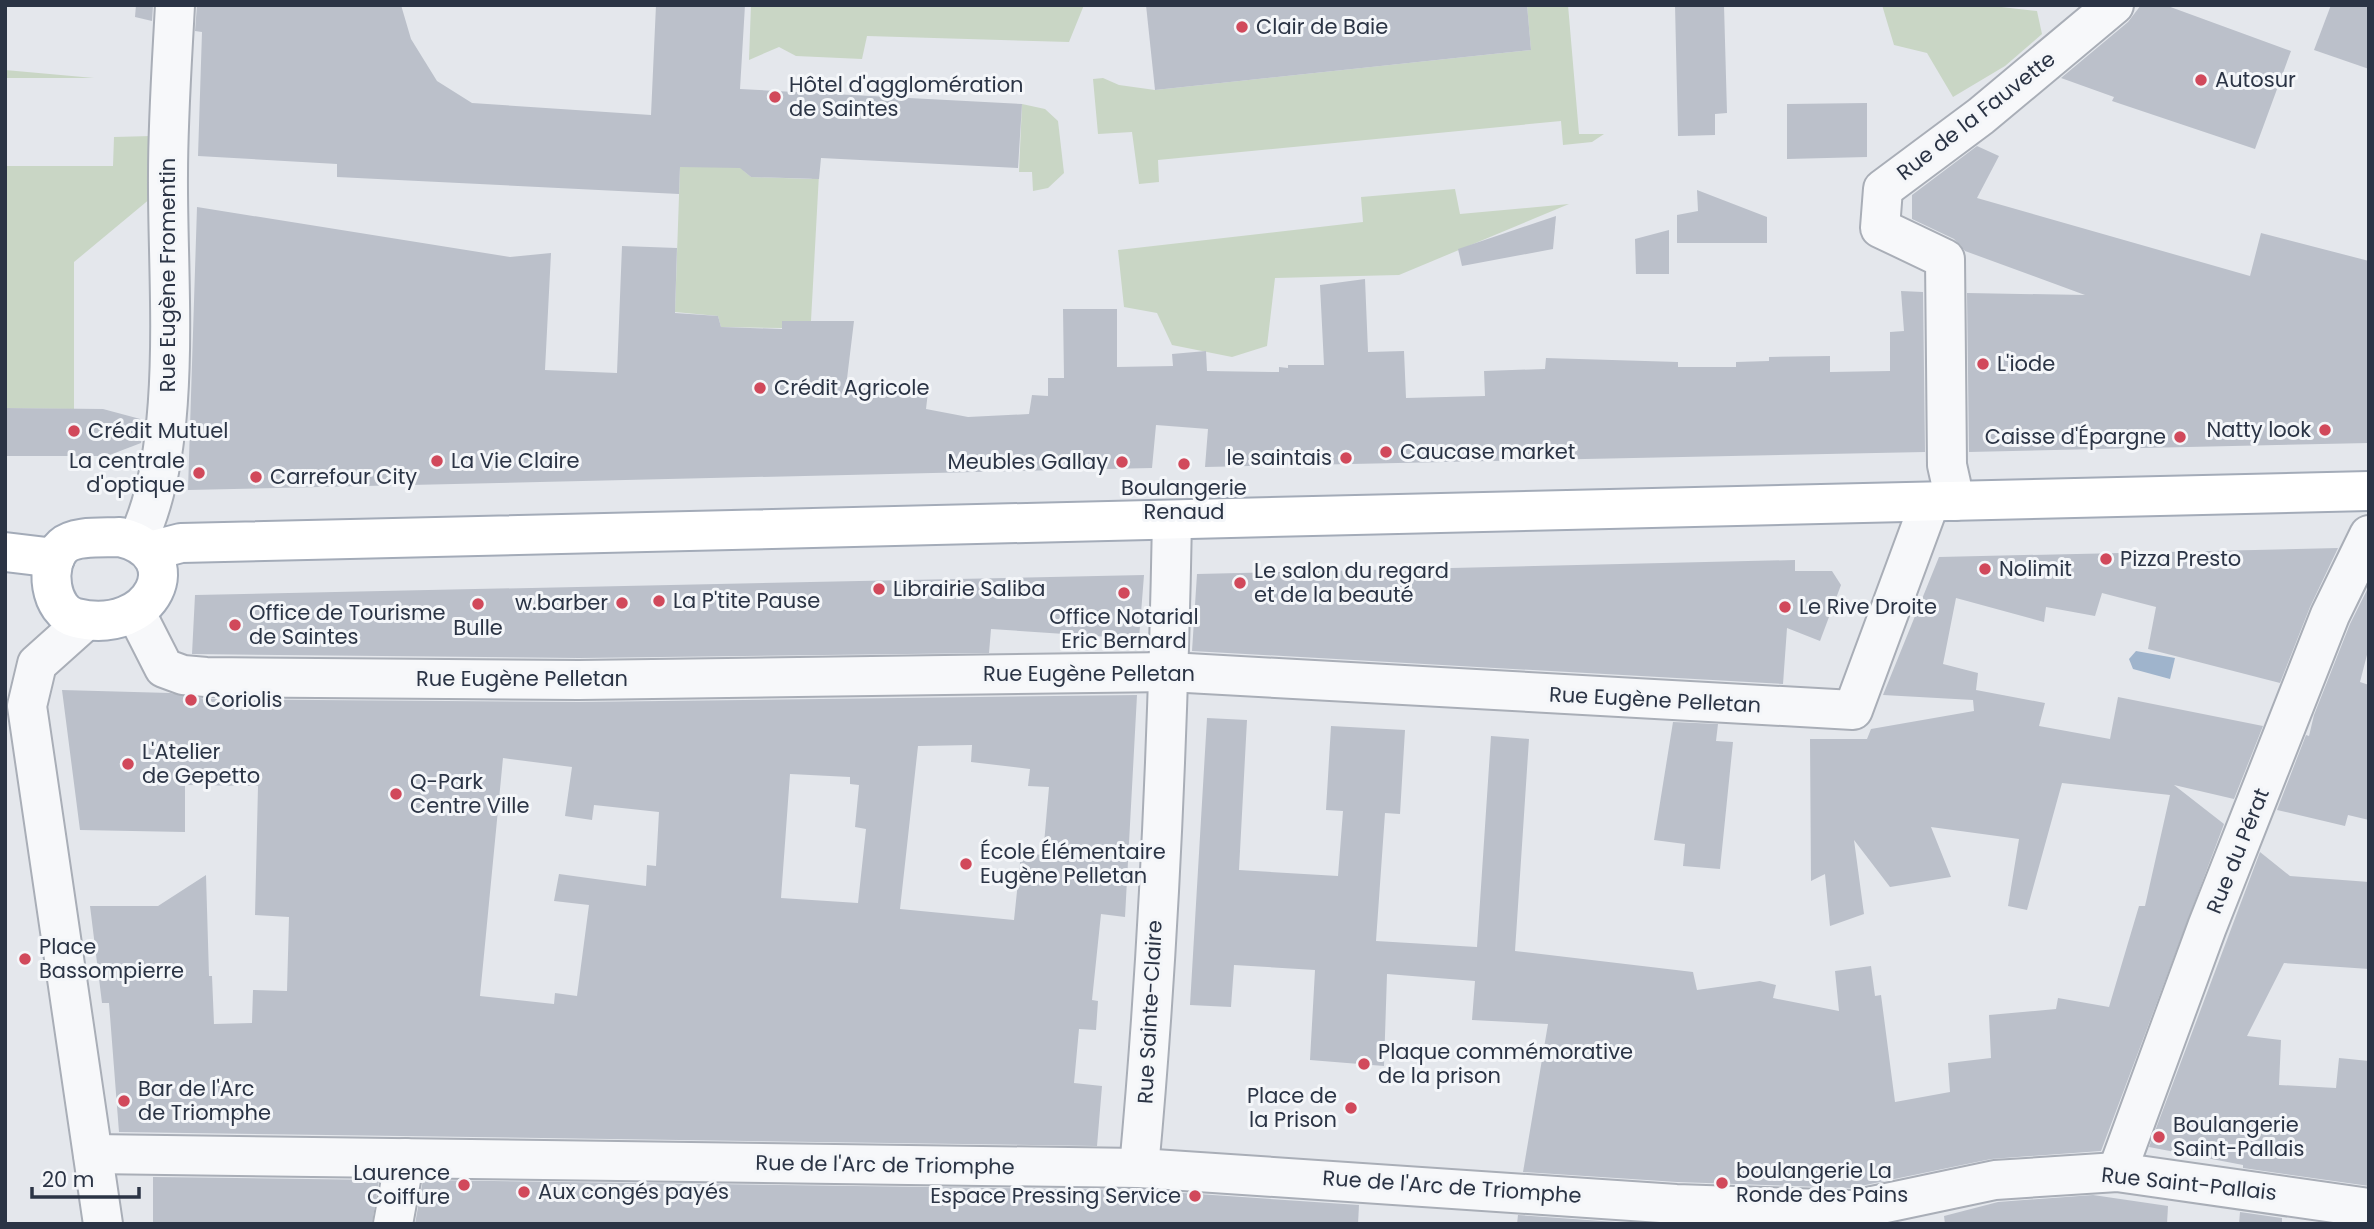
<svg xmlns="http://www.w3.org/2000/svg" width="2374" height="1229" font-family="Poppins,sans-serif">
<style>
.green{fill:#c9d6c5}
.water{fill:#9fb4cc}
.building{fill:#bbc0ca;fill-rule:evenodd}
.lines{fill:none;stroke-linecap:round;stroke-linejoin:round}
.minor-casing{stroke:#a9aeb7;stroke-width:42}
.major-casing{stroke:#a3abb8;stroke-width:42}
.minor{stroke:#f7f8fa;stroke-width:38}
.major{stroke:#fff;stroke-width:38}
.poi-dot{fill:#d1495b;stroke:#f4f6f9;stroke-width:2.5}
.labels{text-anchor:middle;stroke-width:6;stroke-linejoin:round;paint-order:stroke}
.poi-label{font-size:21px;fill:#2b3445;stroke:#f4f6f9;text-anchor:start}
.street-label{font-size:21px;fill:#2b3445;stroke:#f4f6f9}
</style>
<rect width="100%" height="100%" fill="#e4e7ec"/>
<g class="green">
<polygon points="751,5 1084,5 1069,42 867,36 862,59 796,56 779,47 749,60"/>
<polygon points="1527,5 1568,5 1579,134 1604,134 1592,142 1563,145 1561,121 1158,160 1159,182 1139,184 1132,132 1098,134 1093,79 1103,78 1119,85 1155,90 1531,50"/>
<polygon points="1882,5 1984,5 2037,11 2042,34 2005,66 1953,97 1927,53 1894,45"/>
<polygon points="5,70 94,78 5,78"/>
<polygon points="1022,104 1045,109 1058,121 1064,173 1048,188 1033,191 1032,172 1019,172"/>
<polygon points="151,136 151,198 74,262 74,409 5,408 5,166 113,166 114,137"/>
<polygon points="740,152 744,171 751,177 811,179 819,174 811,321 783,321 782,328 721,327 718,316 675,312 680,167"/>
<polygon points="1455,189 1460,214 1569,204 1399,275 1275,278 1267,346 1232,357 1172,345 1157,313 1124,307 1118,250 1363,222 1361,197"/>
</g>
<polygon class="water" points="2136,651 2175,658 2170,679 2133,669 2129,659"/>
<g class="building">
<polygon points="136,5 153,5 152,21 135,17"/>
<polygon points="197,5 401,5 411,39 437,81 472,103 651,115 656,5 745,5 740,89 1022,104 1018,168 821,158 819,179 751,177 740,168 680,167 679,194 337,177 337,164 198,156 202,32 195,31"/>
<polygon points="1146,5 1527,5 1531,50 1155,90"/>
<polygon points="1675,5 1724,5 1727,113 1715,114 1715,135 1678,136"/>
<polygon points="2141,5 2165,5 2291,51 2255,149 2112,101 2114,97 2061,78 2128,22"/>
<polygon points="2331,5 2369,5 2369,69 2314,50"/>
<polygon points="1867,103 1867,157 1787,159 1787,104"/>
<polygon points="1977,146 1999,156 1977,198 2250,276 2261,233 2369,261 2369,443 1969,452 1967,293 2085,295 1965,251 1954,239 1912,219 1912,195"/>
<polygon points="1697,190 1767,217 1767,243 1677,243 1677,215 1698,211"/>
<polygon points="197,207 510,257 551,253 545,370 617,373 622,246 677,248 675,313 718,316 721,327 782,329 782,321 854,321 846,387 928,392 926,409 968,417 1029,414 1032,395 1048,396 1048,378 1064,378 1063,309 1117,309 1117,367 1173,366 1172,354 1206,351 1207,371 1279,372 1279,367 1288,368 1288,365 1324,365 1320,285 1365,279 1368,352 1404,351 1406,398 1485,396 1484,371 1545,369 1546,358 1678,362 1678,367 1736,367 1736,362 1769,361 1769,357 1830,356 1830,372 1890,371 1890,332 1904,331 1901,291 1923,292 1925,452 1205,467 1208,429 1156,425 1152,468 188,490"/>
<polygon points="1556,216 1553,249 1462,266 1458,249"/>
<polygon points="1669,230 1669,274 1636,274 1635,239"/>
<polygon points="5,408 103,409 144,420 141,443 107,456 5,456"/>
<polygon points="2338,548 2310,607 2280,683 2148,649 2156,607 2102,593 2095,616 2046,607 2044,622 1956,598 1943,664 1978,673 1976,690 2045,703 2039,726 2110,739 2118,697 2263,726 2234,799 2174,785 2224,824 2101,1151 1991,1159 1851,1188 1677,1182 1523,1172 1548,1024 1472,1020 1475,981 1387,974 1384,1066 1310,1060 1315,970 1234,965 1231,1007 1190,1005 1207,718 1247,720 1239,870 1338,876 1343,811 1326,810 1331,726 1405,730 1400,814 1385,813 1376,941 1477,947 1491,736 1529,739 1515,951 1693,972 1697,990 1760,981 1776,985 1773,998 1839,1011 1835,971 1871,966 1875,996 1881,995 1895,1102 1950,1092 1948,1063 1991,1058 1989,1015 2056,1009 2058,998 2109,1007 2139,906 2145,906 2170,795 2062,783 2027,910 2008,906 2019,839 1931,827 1951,877 1890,887 1854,840 1864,914 1830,926 1825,874 1811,881 1810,739 1867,739 1871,729 1974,711 1973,700 1883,695 1939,557"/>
<polygon points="1795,560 1795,571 1832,571 1841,585 1820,641 1787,628 1783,684 1192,651 1197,574"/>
<polygon points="1144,575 1139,639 991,629 989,653 579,658 192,654 195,595"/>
<polygon points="2368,588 2369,647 2360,682 2369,685 2369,820 2348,815 2345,826 2277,810 2306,735 2309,736 2314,715 2350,624"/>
<path d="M62,690L170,693L206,699L579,702L1137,695L1125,917L1101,914L1092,1000L1098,1001L1096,1030L1079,1029L1074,1083L1102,1086L1097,1146L119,1132L109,1003H102L90,906H158L206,875L209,976H212L214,1024L252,1023L253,990L287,991L289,917L255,915L258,786L185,785V832L80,830ZM972,745L971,762L1030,769L1028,786L1049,787L1043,855L1021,853L1014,920L900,909L918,746ZM503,758L572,767L565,816L592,820L594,805L659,812L656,866L647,865L646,886L559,874L554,901L589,905L577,996L555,993L554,1004L480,996ZM790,774L850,777V784L859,785L855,827L866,829L858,903L781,898Z"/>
<polygon points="1673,722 1718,724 1716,741 1733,742 1720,869 1683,866 1685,844 1654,840"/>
<polygon points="2260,852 2290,876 2369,882 2369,969 2284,963 2247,1036 2281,1040 2279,1085 2336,1088 2339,1058 2369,1061 2369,1186 2243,1168 2243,1165 2149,1147"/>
<polygon points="153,1177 379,1180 372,1224 153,1224"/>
<polygon points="423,1180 1138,1190 1359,1205 1358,1224 415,1224"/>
<polygon points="2093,1195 2168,1206 2167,1224 1945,1224 1944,1216 1998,1202"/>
<polygon points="2240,1212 2282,1218 2282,1224 2239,1224"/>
<polygon points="1518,1215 1644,1224 1517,1224"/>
</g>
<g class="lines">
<defs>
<g id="minor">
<polyline points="1955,501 1947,465 1945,259 1880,228 1883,189 1981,116 2114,5"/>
<path d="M137,541C184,444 167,283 168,175C168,118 172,62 175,5"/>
<polyline points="136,613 164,668 183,675 206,677 579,680 1169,672 1853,710 1930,502"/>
<polyline points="85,621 37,664 27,706 103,1224"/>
<polyline points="93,1154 1139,1168 1676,1204 1853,1210 1995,1180 2117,1172 2369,1208"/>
<path d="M1139,1168C1159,953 1168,736 1172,520"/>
<polyline points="2117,1172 2207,927 2330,615 2369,535"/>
<polyline points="393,1224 405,1158"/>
</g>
<g id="major">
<path d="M120,537C192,554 153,637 76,618C50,612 43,564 63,546C75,535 104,538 120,537Z"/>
<polyline points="150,551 181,543 2369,491"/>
<polyline points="5,552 55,558"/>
</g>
</defs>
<use href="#minor" class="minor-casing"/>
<use href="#major" class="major-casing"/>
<use href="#minor" class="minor"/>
<use href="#major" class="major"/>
</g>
<g class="poi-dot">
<circle cx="1242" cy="27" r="7"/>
<circle cx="2201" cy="80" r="7"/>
<circle cx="775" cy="97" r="7"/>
<circle cx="1983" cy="364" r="7"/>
<circle cx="760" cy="388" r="7"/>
<circle cx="2325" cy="430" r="7"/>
<circle cx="74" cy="431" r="7"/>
<circle cx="2180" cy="437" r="7"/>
<circle cx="1386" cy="452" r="7"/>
<circle cx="1346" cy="458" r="7"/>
<circle cx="437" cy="461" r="7"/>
<circle cx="1122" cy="462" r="7"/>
<circle cx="1184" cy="464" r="7"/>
<circle cx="199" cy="473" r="7"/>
<circle cx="256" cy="477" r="7"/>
<circle cx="2106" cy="559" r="7"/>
<circle cx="1985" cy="569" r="7"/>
<circle cx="1240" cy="583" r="7"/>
<circle cx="879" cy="589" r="7"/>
<circle cx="1124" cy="593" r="7"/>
<circle cx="659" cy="601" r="7"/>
<circle cx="622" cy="603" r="7"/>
<circle cx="478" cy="604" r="7"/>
<circle cx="1785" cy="607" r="7"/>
<circle cx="235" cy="625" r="7"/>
<circle cx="191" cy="700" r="7"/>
<circle cx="128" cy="764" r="7"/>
<circle cx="396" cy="794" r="7"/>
<circle cx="966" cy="864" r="7"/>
<circle cx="25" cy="959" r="7"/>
<circle cx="1364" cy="1064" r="7"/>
<circle cx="124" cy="1101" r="7"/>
<circle cx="1351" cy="1108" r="7"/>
<circle cx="2159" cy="1137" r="7"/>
<circle cx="1722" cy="1183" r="7"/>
<circle cx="464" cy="1185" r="7"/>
<circle cx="524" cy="1192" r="7"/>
<circle cx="1195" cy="1196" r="7"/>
</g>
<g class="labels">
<g class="poi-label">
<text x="1256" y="34">Clair de Baie</text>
<text x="2215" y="87">Autosur</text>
<text x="789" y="92">Hôtel d'agglomération<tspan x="789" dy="24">de Saintes</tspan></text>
<text x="1997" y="371">L'iode</text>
<text x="774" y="395">Crédit Agricole</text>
<text x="2311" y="437" text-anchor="end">Natty look</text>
<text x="88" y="438">Crédit Mutuel</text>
<text x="2166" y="444" text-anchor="end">Caisse d'Épargne</text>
<text x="1400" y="459">Caucase market</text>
<text x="1332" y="465" text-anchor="end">le saintais</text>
<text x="185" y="468" text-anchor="end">La centrale<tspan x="185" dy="24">d'optique</tspan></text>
<text x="451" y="468">La Vie Claire</text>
<text x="1108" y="469" text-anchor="end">Meubles Gallay</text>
<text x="270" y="484">Carrefour City</text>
<text x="1184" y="495" text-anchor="middle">Boulangerie<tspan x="1184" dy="24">Renaud</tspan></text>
<text x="2120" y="566">Pizza Presto</text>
<text x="1999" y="576">Nolimit</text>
<text x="1254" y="578">Le salon du regard<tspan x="1254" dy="24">et de la beauté</tspan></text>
<text x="893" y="596">Librairie Saliba</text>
<text x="673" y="608">La P'tite Pause</text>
<text x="608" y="610" text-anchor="end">w.barber</text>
<text x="1799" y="614">Le Rive Droite</text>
<text x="249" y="620">Office de Tourisme<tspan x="249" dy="24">de Saintes</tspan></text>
<text x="1124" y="624" text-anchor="middle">Office Notarial<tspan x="1124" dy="24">Eric Bernard</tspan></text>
<text x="478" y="635" text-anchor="middle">Bulle</text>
<text x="205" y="707">Coriolis</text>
<text x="142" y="759">L'Atelier<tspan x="142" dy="24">de Gepetto</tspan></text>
<text x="410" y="789">Q-Park<tspan x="410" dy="24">Centre Ville</tspan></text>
<text x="980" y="859">École Élémentaire<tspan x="980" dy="24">Eugène Pelletan</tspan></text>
<text x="39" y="954">Place<tspan x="39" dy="24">Bassompierre</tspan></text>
<text x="1378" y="1059">Plaque commémorative<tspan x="1378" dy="24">de la prison</tspan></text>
<text x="138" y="1096">Bar de l'Arc<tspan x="138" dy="24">de Triomphe</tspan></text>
<text x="1337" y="1103" text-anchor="end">Place de<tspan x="1337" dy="24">la Prison</tspan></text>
<text x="2173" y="1132">Boulangerie<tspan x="2173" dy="24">Saint-Pallais</tspan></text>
<text x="1736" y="1178">boulangerie La<tspan x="1736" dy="24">Ronde des Pains</tspan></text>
<text x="450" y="1180" text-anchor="end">Laurence<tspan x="450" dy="24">Coiffure</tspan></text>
<text x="538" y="1199">Aux congés payés</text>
<text x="1181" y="1203" text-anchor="end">Espace Pressing Service</text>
</g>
<g class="street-label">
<text transform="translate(1976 116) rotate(-38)" y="7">Rue de la Fauvette</text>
<text transform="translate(168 275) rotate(-90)" y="7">Rue Eugène Fromentin</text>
<text x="1089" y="681">Rue Eugène Pelletan</text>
<text x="522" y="686">Rue Eugène Pelletan</text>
<text transform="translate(1655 700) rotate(3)" y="7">Rue Eugène Pelletan</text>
<text transform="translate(2238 851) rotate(-68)" y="7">Rue du Pérat</text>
<text transform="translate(1150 1012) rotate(-87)" y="7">Rue Sainte-Claire</text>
<text transform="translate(885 1165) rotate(1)" y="7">Rue de l'Arc de Triomphe</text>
<text transform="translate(2189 1184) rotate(6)" y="7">Rue Saint-Pallais</text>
<text transform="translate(1452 1187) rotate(4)" y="7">Rue de l'Arc de Triomphe</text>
</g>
</g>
<rect width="2374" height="1229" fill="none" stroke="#2b3445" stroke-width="14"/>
<path d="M32 1187v10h107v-10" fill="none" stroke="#2b3445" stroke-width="3.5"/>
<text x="42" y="1187" font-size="21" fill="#2b3445" stroke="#f4f6f9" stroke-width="5" paint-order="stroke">20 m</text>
</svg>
